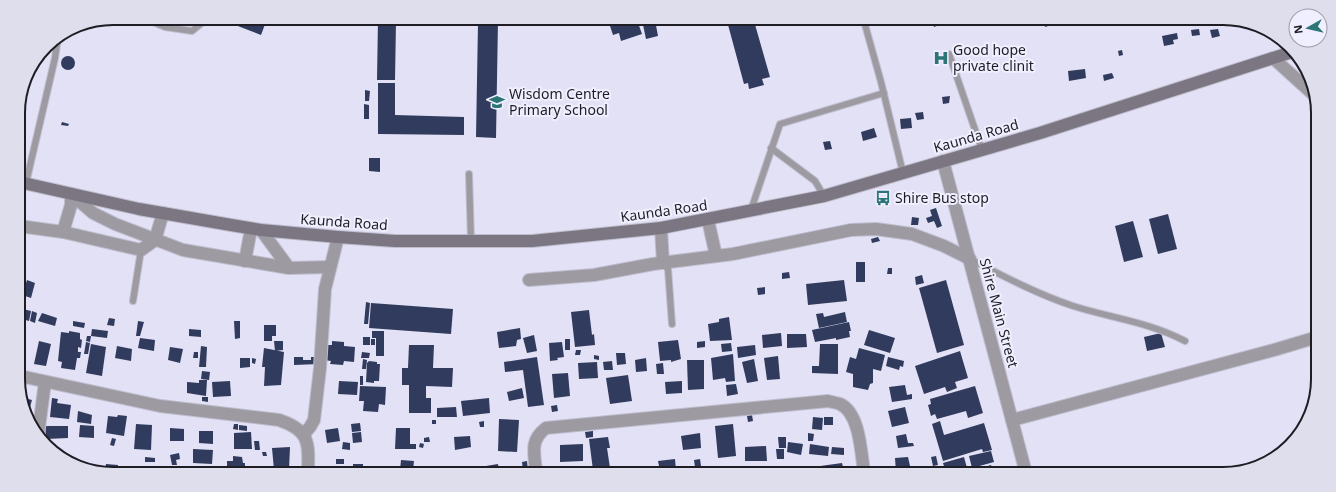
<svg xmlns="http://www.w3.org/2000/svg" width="1336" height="492" font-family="'Noto Sans',sans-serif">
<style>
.building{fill:#313b5d}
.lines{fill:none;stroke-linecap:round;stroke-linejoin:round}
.lane-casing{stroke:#bfbecf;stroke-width:8}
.street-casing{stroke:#bfbecf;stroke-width:14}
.secondary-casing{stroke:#bfbecf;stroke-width:14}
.lane{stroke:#9d9aa1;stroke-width:6}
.street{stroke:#9d9aa1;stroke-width:12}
.secondary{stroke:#7b7681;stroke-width:12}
.labels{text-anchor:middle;stroke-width:4;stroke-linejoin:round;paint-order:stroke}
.poi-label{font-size:14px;fill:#1e1d24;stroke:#f0efff;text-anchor:start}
.street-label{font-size:14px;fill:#1e1d24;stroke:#f0efff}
.rim{fill:none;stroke:#1e1d24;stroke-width:2}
</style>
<rect width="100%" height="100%" fill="#e2e1f5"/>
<g class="building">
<polygon points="217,18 249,19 267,19 261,35"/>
<polygon points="378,19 436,19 436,21 396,21 395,80 377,80"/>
<polygon points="439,19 498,20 496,138 476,137 478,23 439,22"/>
<polygon points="608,20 637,20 642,34 621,41 619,33 613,35"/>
<polygon points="642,20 655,20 658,36 646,39"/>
<polygon points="727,21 754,21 770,77 762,79 764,85 749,89 748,83 744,84"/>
<polygon points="933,22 948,22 934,27"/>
<polygon points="955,22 965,22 965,24 957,26"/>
<polygon points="1044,22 1054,22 1054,24 1045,27"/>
<polygon points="1199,29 1200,35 1192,36 1191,30"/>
<polygon points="1218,29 1220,36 1212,38 1210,30"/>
<polygon points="1177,33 1178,39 1173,40 1174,44 1164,46 1162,36"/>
<polygon points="1122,50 1123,55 1119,56 1118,51"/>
<circle cx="68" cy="63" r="7"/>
<polygon points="31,67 26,86 24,85 28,71"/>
<polygon points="1085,69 1086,78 1069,81 1068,71"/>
<polygon points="1112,73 1114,78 1104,81 1103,75"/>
<polygon points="378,83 395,83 395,115 464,117 464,135 378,134"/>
<polygon points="365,90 370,91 369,101 365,101"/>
<polygon points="950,96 949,103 943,104 942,97"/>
<polygon points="364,104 369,105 369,119 364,119"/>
<polygon points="923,112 924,119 917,120 915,113"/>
<polygon points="911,118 912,128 901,129 900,119"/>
<polygon points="62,122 69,124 68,126 61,125"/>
<polygon points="874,128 877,137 863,141 861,132"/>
<polygon points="830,141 832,149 825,150 823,142"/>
<polygon points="369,158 380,158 380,172 369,171"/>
<polygon points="936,208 942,226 937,228 934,221 928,223 926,218 932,216 930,210"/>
<polygon points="1168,214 1177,249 1158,254 1149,219"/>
<polygon points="912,217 919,218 918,225 911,225"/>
<polygon points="1133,221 1143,257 1124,262 1115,226"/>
<polygon points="878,237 880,241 872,243 871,239"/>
<rect x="856" y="262" width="9" height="20"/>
<polygon points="888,268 892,268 892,274 887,274"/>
<polygon points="789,272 790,278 782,279 782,273"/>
<polygon points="922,275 924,283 916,285 915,277"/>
<polygon points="27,280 35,283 31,298 22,295"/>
<polygon points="844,280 847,301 808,305 806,284"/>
<polygon points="946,280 964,345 937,353 919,288"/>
<polygon points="765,287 765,294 758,295 757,288"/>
<polygon points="366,302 370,303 368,324 364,324"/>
<polygon points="371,303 453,309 451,334 369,328"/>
<polygon points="19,308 31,311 29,321 19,318"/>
<polygon points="589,310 592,335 594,334 595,345 575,347 571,312"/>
<polygon points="32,311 37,313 35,323 30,321"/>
<polygon points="845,312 847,322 819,328 816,314 823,313 824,317"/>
<polygon points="42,313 57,318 55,326 38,321"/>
<polygon points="729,317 732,340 710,341 708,324 719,322 719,319"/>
<polygon points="109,318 115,319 114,326 107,325"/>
<polygon points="73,321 85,323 84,328 73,326"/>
<polygon points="138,321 144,322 140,336 136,336"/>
<polygon points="234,321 240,321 240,338 235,339"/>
<polygon points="849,322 851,331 849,331 850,337 836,340 836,338 815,342 812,330"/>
<polygon points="264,325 276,325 276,336 272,336 272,341 264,341"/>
<polygon points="520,328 521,339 517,340 516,346 499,348 497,332"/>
<polygon points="92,329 108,331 107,338 91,336"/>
<polygon points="189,329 201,330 201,337 189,336"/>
<polygon points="869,330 895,338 890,353 864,345"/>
<polygon points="69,331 80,333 80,339 82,340 81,348 78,347 78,352 81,352 80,358 77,358 75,370 61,368 62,362 58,361 61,332 69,333"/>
<polygon points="372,331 384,331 384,356 376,356 376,338 372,338"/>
<polygon points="781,333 782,346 763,348 762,335"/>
<polygon points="1161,333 1165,347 1147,351 1144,337"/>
<polygon points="787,334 806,334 807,347 787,348"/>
<polygon points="534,335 537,351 527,353 523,338"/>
<polygon points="87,336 91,336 90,342 86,341"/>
<polygon points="19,337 24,338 20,354"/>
<rect x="363" y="337" width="7" height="8"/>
<polygon points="140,338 155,340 154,351 138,348"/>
<rect x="371" y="339" width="4" height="6"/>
<rect x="565" y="339" width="5" height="11"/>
<polygon points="678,340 681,359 671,362 671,360 660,361 658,342"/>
<polygon points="39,341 51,344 46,366 34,364"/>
<polygon points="274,341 283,341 283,350 275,351"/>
<polygon points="332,341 344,342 344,346 355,347 354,362 344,361 343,365 330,364 331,361 324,360 325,345 332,345"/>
<polygon points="705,341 705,347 697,348 697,342"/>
<polygon points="86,342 90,343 88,354 84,354"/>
<polygon points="562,342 564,357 557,358 558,360 550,361 549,343"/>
<polygon points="731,343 732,351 722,352 721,344"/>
<polygon points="91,344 106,347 102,376 86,373"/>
<polygon points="820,344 838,344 838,374 812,373 812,366 819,366"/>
<polygon points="409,345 434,345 433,368 453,368 452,387 426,386 426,398 431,398 431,413 409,413 409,385 402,385 402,368 408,368"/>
<polygon points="755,345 756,355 738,358 737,347"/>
<polygon points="117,346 132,349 131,361 115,358"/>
<polygon points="201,346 207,347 206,367 199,367"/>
<polygon points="170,347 183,349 180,363 168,360"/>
<polygon points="264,348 284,352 281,385 264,386 265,367 262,367"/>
<polygon points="859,348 885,355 881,371 873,369 873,383 870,384 868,390 853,387 853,374 846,372 850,357 856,359"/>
<polygon points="576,350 581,350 580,355 575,355"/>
<polygon points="960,351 968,378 955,382 957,388 947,392 945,387 924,394 915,366"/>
<polygon points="194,352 198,352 198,358 193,358"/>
<polygon points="362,352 370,353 369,358 361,358"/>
<polygon points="616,353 625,353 626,364 617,365"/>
<polygon points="733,354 735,381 726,382 725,378 713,380 711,358"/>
<polygon points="594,355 599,356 599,360 594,359"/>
<polygon points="778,356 780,379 767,380 764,358"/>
<polygon points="294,357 303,357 303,360 311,360 311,357 319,357 319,364 294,365"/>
<polygon points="537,357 544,405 528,407 523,370 505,372 504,362"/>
<polygon points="888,357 904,361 903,367 900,366 899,370 886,366"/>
<polygon points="240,358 250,358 250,367 240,368"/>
<polygon points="252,358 256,359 255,364 252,363"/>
<polygon points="646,358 647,371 636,372 635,360"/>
<polygon points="363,359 367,360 366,369 362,369"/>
<polygon points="754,359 758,381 747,383 742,362"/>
<polygon points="687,360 704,360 704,389 688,390"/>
<polygon points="369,361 377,362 377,364 380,364 379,381 374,381 374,383 366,382 367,363"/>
<polygon points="612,361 613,370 604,370 603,362"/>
<polygon points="597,362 598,378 579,379 578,363"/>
<polygon points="663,363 664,374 657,374 656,364"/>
<polygon points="202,371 210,372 209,380 201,379"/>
<polygon points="568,373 570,396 554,398 552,374"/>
<polygon points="628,375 632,401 610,404 606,378"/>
<rect x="360" y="376" width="3" height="9"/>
<polygon points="199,380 207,380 206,396 187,393 187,382 199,383"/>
<polygon points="230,381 231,396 213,397 212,382"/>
<polygon points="339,381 358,382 357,395 338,394"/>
<polygon points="682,381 682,393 666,394 665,382"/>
<polygon points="736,384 738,394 727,396 726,385"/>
<polygon points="905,385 907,395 912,394 912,399 892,402 889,387"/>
<polygon points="360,386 386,387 385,405 379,404 378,412 363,411 364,401 359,401"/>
<polygon points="975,386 983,413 968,418 966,411 937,419 935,414 931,416 928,405 931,404 930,399"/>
<polygon points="522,388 524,398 509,401 507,392"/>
<polygon points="20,397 32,400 28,414"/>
<polygon points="202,397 208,397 208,402 202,401"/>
<polygon points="52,398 58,399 57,403 71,405 69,419 50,417"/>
<polygon points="489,398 490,413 463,416 461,401"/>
<polygon points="557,405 558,411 552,412 551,406"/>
<polygon points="456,407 457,417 437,417 437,408"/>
<polygon points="905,407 909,423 892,427 888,411"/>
<polygon points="78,411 92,415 91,424 77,422"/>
<polygon points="118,415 127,416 124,436 106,433 108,416 117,417"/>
<polygon points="752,415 753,421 748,422 747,416"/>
<polygon points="813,417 823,418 822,430 812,429"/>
<rect x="824" y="417" width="9" height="8"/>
<polygon points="499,419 519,420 517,452 498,451"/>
<rect x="432" y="420" width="4" height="4"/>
<polygon points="484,421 484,427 480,427 479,422"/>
<polygon points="940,421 944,435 984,423 992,450 983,452 982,449 943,461 932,424"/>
<polygon points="360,423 361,431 352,432 351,424"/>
<polygon points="136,424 152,425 151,450 134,449"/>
<polygon points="234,424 238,424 238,430 233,429"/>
<polygon points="733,424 736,456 718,458 715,426"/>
<polygon points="80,425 94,426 94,438 79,437"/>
<polygon points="239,425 247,426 247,431 239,430"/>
<polygon points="45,426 68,426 68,438 46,439"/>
<polygon points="170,428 184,429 184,441 170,441"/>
<polygon points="338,428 340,441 327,443 325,430"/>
<polygon points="396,428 410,428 410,444 416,444 416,449 395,449"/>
<polygon points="199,431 213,431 213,444 199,443"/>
<polygon points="593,431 593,437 586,438 585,432"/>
<polygon points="251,432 252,449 234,449 234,433"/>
<polygon points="361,432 362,442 353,443 352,433"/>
<polygon points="700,433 701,448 683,450 681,436"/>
<polygon points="808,433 814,434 813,441 808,441"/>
<polygon points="906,434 908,443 913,443 914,446 898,448 896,436"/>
<polygon points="470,436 471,447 455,450 454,437"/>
<polygon points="429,437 430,442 424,442 424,438"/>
<polygon points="608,437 610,448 607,448 610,468 593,470 589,439"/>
<polygon points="778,437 786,437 786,448 779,448"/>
<polygon points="112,438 116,439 114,446 110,445"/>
<polygon points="254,441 259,441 260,450 255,450"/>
<polygon points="343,442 350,443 350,450 342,449"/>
<polygon points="788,442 803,444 801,455 787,452"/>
<polygon points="420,443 424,444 423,448 419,447"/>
<polygon points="583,444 583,461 560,462 560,445"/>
<polygon points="810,444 829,447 828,456 809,454"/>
<polygon points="766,446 767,461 745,461 745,447"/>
<polygon points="290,447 289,470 274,470 272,448"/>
<polygon points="832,447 844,448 844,455 831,454"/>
<polygon points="193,449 213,450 212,464 193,463"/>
<polygon points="776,449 784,449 784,459 777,459"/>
<polygon points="991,451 994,462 972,468 969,456"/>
<polygon points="262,452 266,452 267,456 263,456"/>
<polygon points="179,453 180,459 176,460 177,465 172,465 170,455"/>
<polygon points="233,456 242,457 243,463 245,463 245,470 227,470 227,461 233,461"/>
<polygon points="936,456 938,465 933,466 931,457"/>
<polygon points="145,457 155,458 155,462 145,462"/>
<polygon points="908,457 910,466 916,466 916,470 896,472 895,458"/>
<polygon points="964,457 967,468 946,473 943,463"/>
<rect x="336" y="459" width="8" height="5"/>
<polygon points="675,459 676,471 660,471 658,461"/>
<polygon points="700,459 701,466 695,467 694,460"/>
<polygon points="401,460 414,461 413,470 400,470"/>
<polygon points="527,461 528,471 523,471 522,462"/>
<polygon points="842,463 843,467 847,466 849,472 807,472 806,468"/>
<polygon points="106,464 118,465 118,469 105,469"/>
<rect x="353" y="464" width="10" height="6"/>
<polygon points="498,464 499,471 487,471 486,466"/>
<polygon points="991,465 994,473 966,473 966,472"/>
<rect x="319" y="466" width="5" height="4"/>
<polygon points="638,466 638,471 622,471 622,467"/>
<polygon points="455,467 456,471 450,471 449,468"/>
<polygon points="730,468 730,472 716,472 716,470"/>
<polygon points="1089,468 1090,473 1071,473"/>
<polygon points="574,469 585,469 586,471 574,471"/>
</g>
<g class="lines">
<defs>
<g id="lane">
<polyline points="144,18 165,27 192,31 208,18"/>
<polyline points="864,21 881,82 903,173"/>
<polyline points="949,54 982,150"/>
<polyline points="771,148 815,181 824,196"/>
<polyline points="469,174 471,241"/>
<polyline points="26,183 55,58 58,37"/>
<polyline points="751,210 780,124 884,93"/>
<path d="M970,259C1003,276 1037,294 1073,306C1111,318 1149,322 1185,341"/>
<polyline points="663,263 668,269 672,324"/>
<polyline points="133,301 141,250"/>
</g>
<g id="street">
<polyline points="1273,58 1314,95"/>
<polyline points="943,161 1026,473"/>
<polyline points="71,194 93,213 115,224 183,250 289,268 330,267"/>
<polyline points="708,220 716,256"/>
<polyline points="19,226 63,232 141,250 155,240 163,213"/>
<polyline points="661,228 663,263"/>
<polyline points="261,230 289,268"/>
<polyline points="63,232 71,205 71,194"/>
<polyline points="245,261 251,229"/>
<polyline points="529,280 594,275 653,264 733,254 851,230 876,229 912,234 944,246 970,259"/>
<path d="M20,376L160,406L279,420C309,430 309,442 308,470"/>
<polyline points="1012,420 1274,350 1314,338"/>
<polyline points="304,434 310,427 314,420 320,368 325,289 338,237"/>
<polyline points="38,435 45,382"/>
<path d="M536,471C534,452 530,440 546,428L828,401C832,402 837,403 840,404C860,413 861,453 864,472"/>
</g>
<polyline id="secondary" points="19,182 139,209 231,225 261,230 338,237 395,241 532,241 661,228 824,196 1040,133 1295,51"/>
</defs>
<use href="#lane" class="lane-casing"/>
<use href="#street" class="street-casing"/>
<use href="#secondary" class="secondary-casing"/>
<use href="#lane" class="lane"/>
<use href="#street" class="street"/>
<use href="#secondary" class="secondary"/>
</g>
<defs>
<symbol id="hospital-bare" viewBox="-9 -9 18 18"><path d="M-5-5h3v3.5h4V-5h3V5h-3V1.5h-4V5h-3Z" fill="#2b7577" stroke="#f0efff" stroke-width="2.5" paint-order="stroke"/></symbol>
<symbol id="school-bare" viewBox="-9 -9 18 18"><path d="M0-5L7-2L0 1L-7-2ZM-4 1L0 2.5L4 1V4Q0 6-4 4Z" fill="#2b7577" stroke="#f0efff" stroke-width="2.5" paint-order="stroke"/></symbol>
<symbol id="bus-bare" viewBox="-9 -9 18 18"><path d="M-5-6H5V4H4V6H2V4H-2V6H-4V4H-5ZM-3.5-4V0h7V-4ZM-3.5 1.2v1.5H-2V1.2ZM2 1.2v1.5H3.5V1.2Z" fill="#2b7577" stroke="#f0efff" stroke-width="2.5" paint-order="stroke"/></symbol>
</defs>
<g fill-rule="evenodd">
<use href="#hospital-bare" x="930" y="47" width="22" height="22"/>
<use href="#school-bare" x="486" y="91" width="22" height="22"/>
<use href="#bus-bare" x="872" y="187" width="22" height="22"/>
</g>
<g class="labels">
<g class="poi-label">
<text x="953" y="55">Good hope<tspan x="953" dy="16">private clinit</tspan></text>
<text x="509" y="99">Wisdom Centre<tspan x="509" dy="16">Primary School</tspan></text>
<text x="895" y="203">Shire Bus stop</text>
</g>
<g class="street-label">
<text transform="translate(976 136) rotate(-16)" y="5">Kaunda Road</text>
<text transform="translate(664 211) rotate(-8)" y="5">Kaunda Road</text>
<text transform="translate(344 222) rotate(4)" y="5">Kaunda Road</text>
<text transform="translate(999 313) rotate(75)" y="5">Shire Main Street</text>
</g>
</g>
<path d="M0 0H1336V492H0ZM113 25H1223A88 88 0 0 1 1311 113V379A88 88 0 0 1 1223 467H113A88 88 0 0 1 25 379V113A88 88 0 0 1 113 25Z" fill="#dfdeed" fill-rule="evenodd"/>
<path class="rim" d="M113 25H1223A88 88 0 0 1 1311 113V379A88 88 0 0 1 1223 467H113A88 88 0 0 1 25 379V113A88 88 0 0 1 113 25Z"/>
<g transform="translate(1308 28) rotate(262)"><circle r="19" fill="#f0efff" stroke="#9c9ba7"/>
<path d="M0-3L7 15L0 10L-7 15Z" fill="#2b7577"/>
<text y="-6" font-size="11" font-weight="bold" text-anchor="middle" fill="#1e1d24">N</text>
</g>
</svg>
